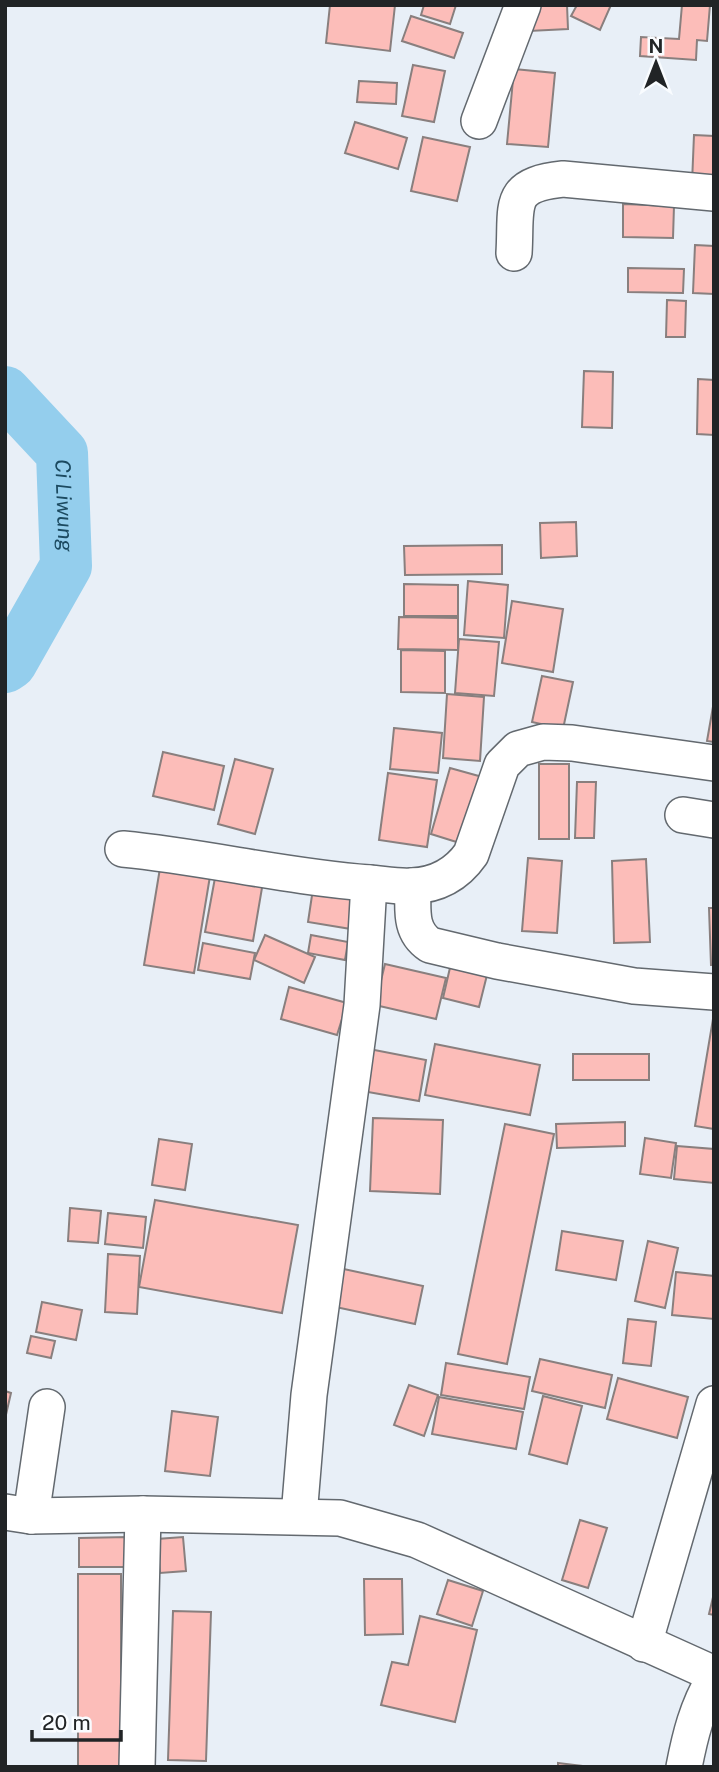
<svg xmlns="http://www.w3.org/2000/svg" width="719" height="1772" font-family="'Public Sans',sans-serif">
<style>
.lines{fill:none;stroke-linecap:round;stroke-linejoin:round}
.river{stroke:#94ceed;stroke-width:52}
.building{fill:#fcbdb9;stroke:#897f7e;stroke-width:2}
.street-casing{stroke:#63696f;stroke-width:38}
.street{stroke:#fff;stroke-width:35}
.labels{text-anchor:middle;stroke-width:6;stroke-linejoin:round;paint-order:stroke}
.water-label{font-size:21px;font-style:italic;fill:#1c4a60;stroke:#f9fcff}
</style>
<rect width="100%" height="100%" fill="#e8eff7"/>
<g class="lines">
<path class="river" id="s1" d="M5,392L62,453L66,566L11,663L5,667"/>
</g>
<g class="building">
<polygon points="330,5 395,5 390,51 326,43"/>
<polygon points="424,5 456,5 450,24 421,15"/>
<polygon points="527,5 567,5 568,29 529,31"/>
<polygon points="577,5 611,5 600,30 571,16"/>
<polygon points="682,5 710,5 707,41 697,40 696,60 640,56 641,37 679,39"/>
<polygon points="411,16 463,33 454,58 402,41"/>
<polygon points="413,65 445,71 434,122 402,116"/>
<polygon points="514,69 555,73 548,147 507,144"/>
<polygon points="359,81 397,83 396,104 357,102"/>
<polygon points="355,122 407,138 398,169 345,153"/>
<polygon points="694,135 714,136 714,184 692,183"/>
<polygon points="423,137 470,147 457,201 411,191"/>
<polygon points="623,204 674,206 673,238 623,237"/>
<polygon points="695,245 714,246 714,294 693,293"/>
<polygon points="628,268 684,269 683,293 628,292"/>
<polygon points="667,300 686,301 685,337 666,337"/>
<polygon points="584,371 613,372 612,428 582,427"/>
<polygon points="698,379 714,380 714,435 697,434"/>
<polygon points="576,522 577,556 541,558 540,523"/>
<polygon points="502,545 502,574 405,575 404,546"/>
<polygon points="468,581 508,585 504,638 464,635"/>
<polygon points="404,584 458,585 458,616 404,616"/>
<polygon points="512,601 563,609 553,672 502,663"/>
<polygon points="399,617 458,618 458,650 398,649"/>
<polygon points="459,639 499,642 494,696 455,693"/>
<polygon points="401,650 445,651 445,693 401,692"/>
<polygon points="542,676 573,682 563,729 532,722"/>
<polygon points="447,694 484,697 480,761 443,758"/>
<polygon points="714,701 714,742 707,741"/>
<polygon points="394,728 442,733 438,773 390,769"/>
<polygon points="163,752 224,766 214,810 153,796"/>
<polygon points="235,759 273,769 255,834 218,824"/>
<rect x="539" y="764" width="30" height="75"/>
<polygon points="450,768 486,778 466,845 431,834"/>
<polygon points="388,773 437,780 427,847 379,840"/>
<polygon points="577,782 596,782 594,838 575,838"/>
<polygon points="162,856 212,864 194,973 144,965"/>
<polygon points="528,858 562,861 557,933 522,931"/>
<polygon points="646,859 650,942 614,943 612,861"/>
<polygon points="217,867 264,876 253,941 205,932"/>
<polygon points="314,882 364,891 357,930 308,922"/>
<polygon points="709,908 714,908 714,965 711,965"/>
<polygon points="265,935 315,957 304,983 254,960"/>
<polygon points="311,935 348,942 345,960 308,953"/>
<polygon points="203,943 255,953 250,979 198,970"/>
<polygon points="452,959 489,967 479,1007 443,998"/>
<polygon points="385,964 446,978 436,1019 375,1005"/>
<polygon points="289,987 347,1003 337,1035 281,1019"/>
<polygon points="714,1013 714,1129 695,1126"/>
<polygon points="435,1044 540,1065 530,1115 425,1095"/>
<polygon points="359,1047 426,1060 419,1101 351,1089"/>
<rect x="573" y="1054" width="76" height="26"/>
<polygon points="373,1118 443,1120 440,1194 370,1191"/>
<polygon points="625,1122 625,1146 557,1148 556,1124"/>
<polygon points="505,1124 554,1134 507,1364 458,1354"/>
<polygon points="645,1138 676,1143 671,1178 640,1174"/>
<polygon points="159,1139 192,1144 185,1190 152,1185"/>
<polygon points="677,1146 714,1149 714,1183 674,1179"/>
<polygon points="155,1200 298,1225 282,1313 139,1287"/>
<polygon points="70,1208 101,1211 98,1243 68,1241"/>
<polygon points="108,1213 146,1217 143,1248 105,1244"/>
<polygon points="562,1231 623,1241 616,1280 556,1270"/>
<polygon points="648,1241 678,1248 665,1308 635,1301"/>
<polygon points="108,1254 140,1256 137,1314 105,1312"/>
<polygon points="339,1268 423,1286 415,1324 331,1306"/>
<polygon points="676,1272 714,1276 714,1319 672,1315"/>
<polygon points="42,1302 82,1310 76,1340 36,1332"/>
<polygon points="628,1319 656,1322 651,1366 623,1363"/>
<polygon points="31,1336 55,1341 51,1358 27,1353"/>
<polygon points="540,1359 612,1375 605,1408 532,1391"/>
<polygon points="446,1363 530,1377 524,1409 441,1395"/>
<polygon points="618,1378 688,1397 677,1438 607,1419"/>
<polygon points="409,1385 438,1395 424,1436 394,1425"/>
<polygon points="5,1391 11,1393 5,1419"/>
<polygon points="543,1396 582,1406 567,1464 529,1454"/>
<polygon points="439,1397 523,1412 516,1449 432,1434"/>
<polygon points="172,1411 218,1417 210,1476 165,1471"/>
<polygon points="580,1520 607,1528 588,1588 562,1580"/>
<polygon points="128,1537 129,1567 79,1567 79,1538"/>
<polygon points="183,1537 186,1571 160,1573 157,1539"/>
<rect x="78" y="1574" width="43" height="193"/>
<polygon points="364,1579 402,1579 403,1634 365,1635"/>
<polygon points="448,1580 483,1591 472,1626 437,1614"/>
<polygon points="714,1593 714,1615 709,1614"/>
<polygon points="173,1611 211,1612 206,1761 168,1760"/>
<polygon points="420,1616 477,1630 455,1722 381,1705 392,1662 408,1665"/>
<polygon points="558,1763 591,1767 558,1767"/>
</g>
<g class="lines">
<defs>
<g id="street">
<polyline points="479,121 523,5"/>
<path d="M514,253C517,205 506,185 563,179L714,193"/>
<polyline points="683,815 714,820"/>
<path d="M123,849C206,857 286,877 369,883C383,884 398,887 412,886C437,885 457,874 471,854L502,765L518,749L543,742L572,743L714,763"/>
<path d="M413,886C413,909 409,931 430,945L497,961L634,986L714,992"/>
<polyline points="5,1512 31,1516 143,1514 340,1518 417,1540 714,1674"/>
<polyline points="31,1516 47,1407"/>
<polyline points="299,1516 309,1395 362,1005 369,883"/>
<polyline points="644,1644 714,1404"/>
<polyline points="137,1767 143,1514"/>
<path d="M684,1767C690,1736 697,1707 714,1679"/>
</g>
</defs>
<use href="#street" class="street-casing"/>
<use href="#street" class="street"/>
</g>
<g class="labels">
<g class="water-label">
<text dy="7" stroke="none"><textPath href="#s1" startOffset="136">Ci Liwung</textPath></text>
</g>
</g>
<rect width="719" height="1772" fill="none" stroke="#212426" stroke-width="14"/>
<g transform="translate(656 63)" stroke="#f9fcff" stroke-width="5" paint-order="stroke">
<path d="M0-5L12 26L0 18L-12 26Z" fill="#212426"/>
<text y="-10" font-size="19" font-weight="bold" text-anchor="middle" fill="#212426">N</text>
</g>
<path d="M32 1730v10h89v-10" fill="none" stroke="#212426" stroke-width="3.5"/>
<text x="42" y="1730" font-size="21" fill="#212426" stroke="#f9fcff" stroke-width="5" paint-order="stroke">20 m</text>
</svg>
